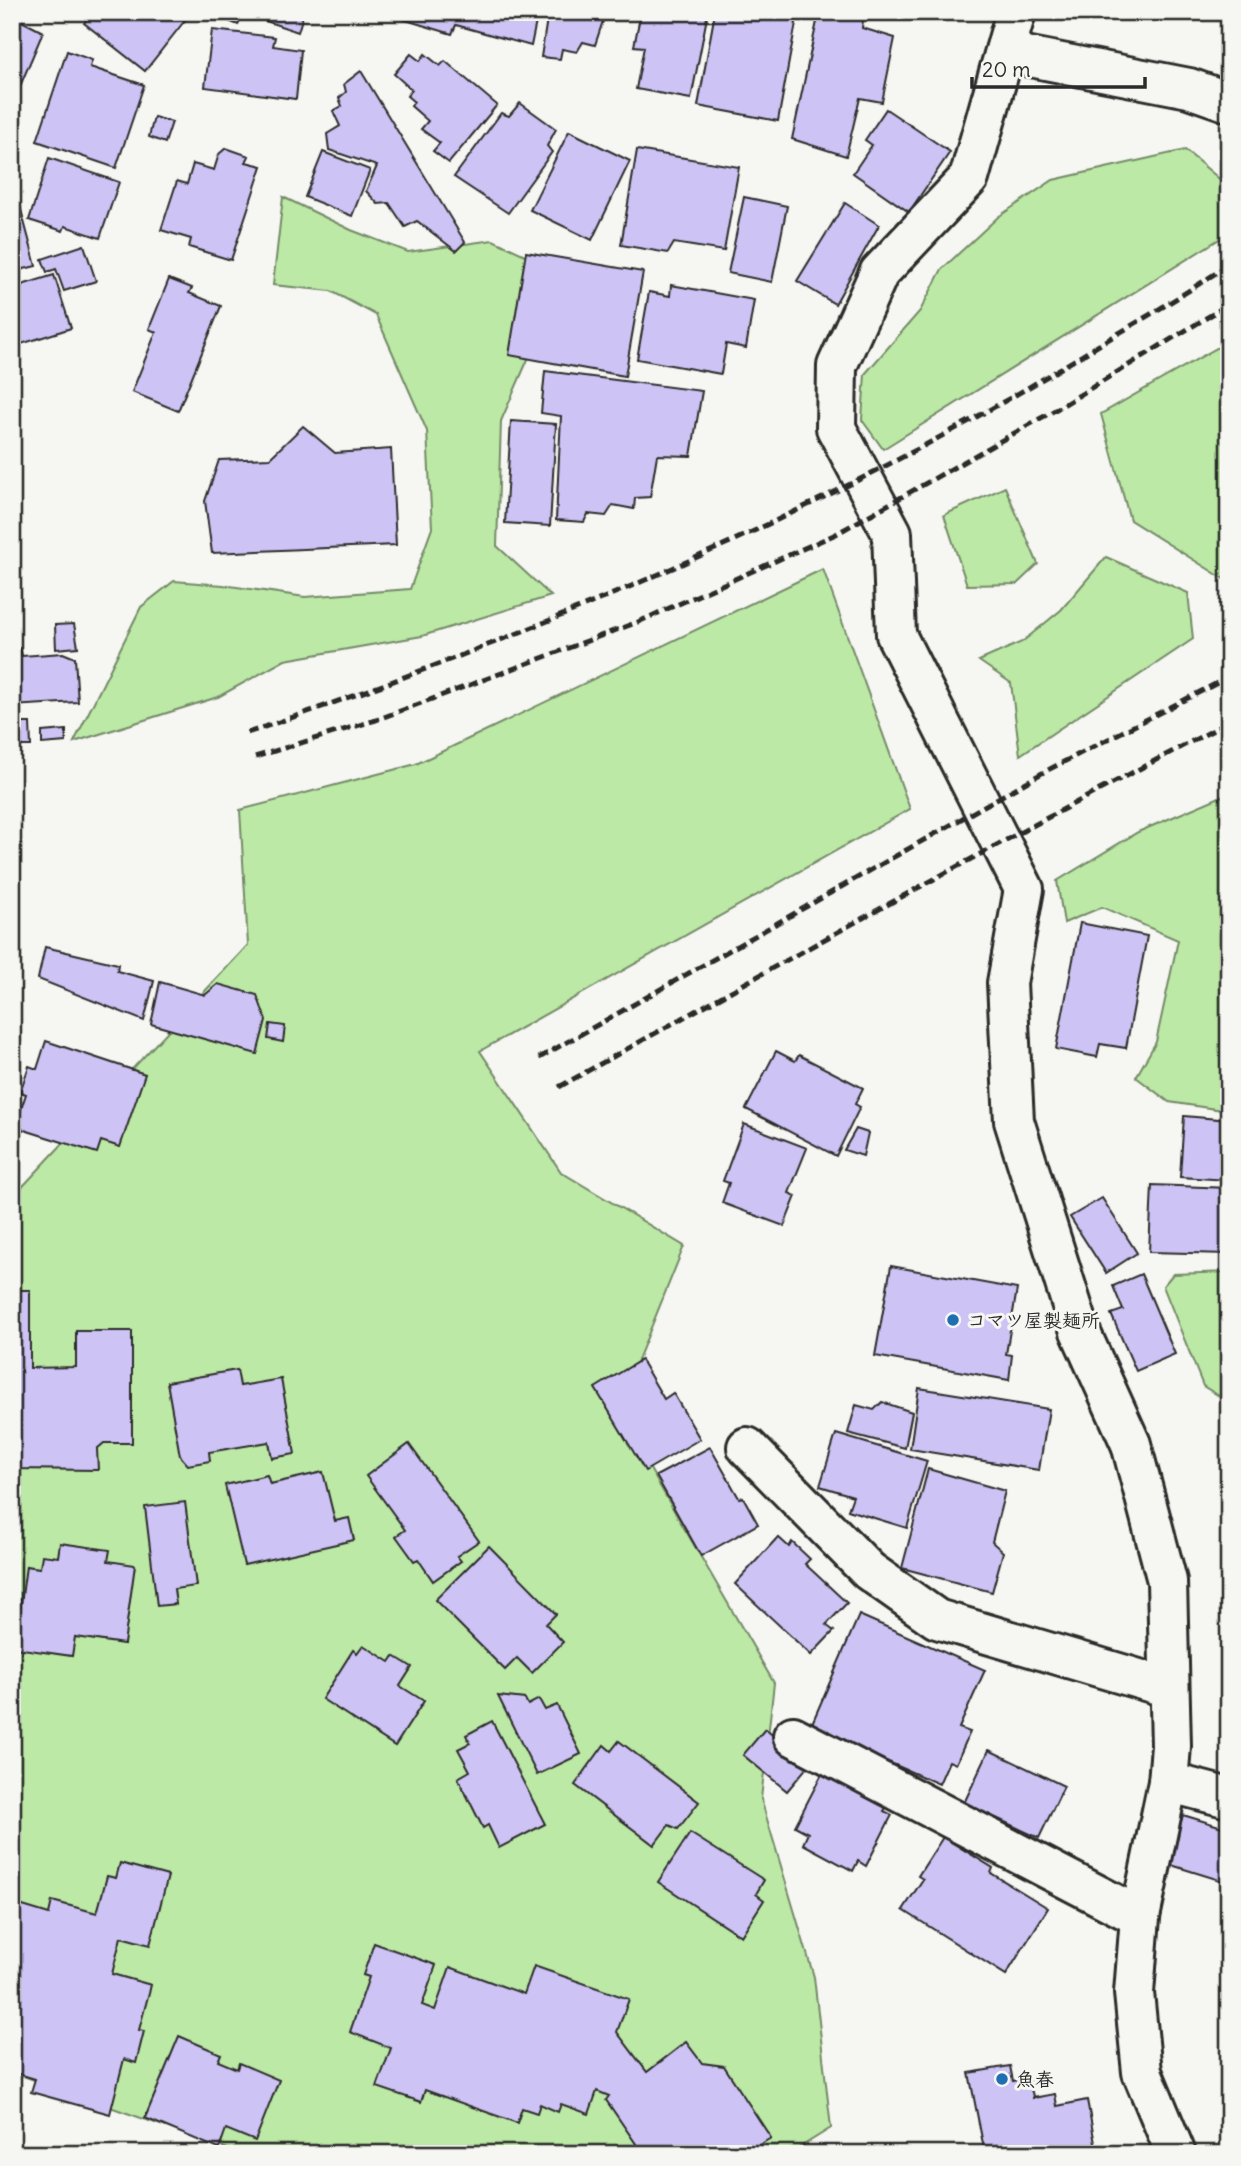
<svg xmlns="http://www.w3.org/2000/svg" width="1241" height="2166" font-family="Delius,'Klee One',sans-serif">
<style>
.green{fill:#bce9a6;stroke:#748a68;stroke-width:2}
.building{fill:#cec3f5;stroke:#2b2b2b;stroke-width:2}
.lines{fill:none;stroke-linecap:round;stroke-linejoin:round}
.minor-casing{stroke:#2b2b2b;stroke-width:44}
.minor{stroke:#f6f6f2;stroke-width:38}
.rail{stroke:#2b2b2b;stroke-width:5;stroke-dasharray:10 5;stroke-linecap:butt}
.poi-dot{fill:#1f6fb2;stroke:#f6f6f2;stroke-width:2.5}
.labels{text-anchor:middle;stroke-width:6;stroke-linejoin:round;paint-order:stroke}
.poi-label{font-size:19px;font-weight:bold;fill:#2b2b2b;stroke:#f6f6f2;text-anchor:start}
</style>
<rect width="100%" height="100%" fill="#f6f6f2"/>
<filter id="ink" filterUnits="userSpaceOnUse"><feTurbulence type="fractalNoise" baseFrequency=".0143" numOctaves="2"/><feDisplacementMap in="SourceGraphic" scale="14" xChannelSelector="R" yChannelSelector="G"/><feConvolveMatrix kernelMatrix="1 2 1 2 8 2 1 2 1" color-interpolation-filters="sRGB"/></filter>
<g filter="url(#ink)">
<g class="green">
<polygon points="1185,150 1229,187 1229,233 883,449 862,420 865,374 920,311 942,269 998,217 1053,180"/>
<polygon points="283,197 351,230 408,252 493,240 540,262 539,334 501,421 497,546 551,596 422,636 285,660 218,697 74,742 141,607 174,581 223,585 305,597 410,589 432,528 427,431 376,315 331,291 273,285"/>
<polygon points="1229,341 1229,582 1130,520 1101,414"/>
<polygon points="1005,487 1038,564 1017,584 967,585 944,515"/>
<polygon points="1106,557 1188,593 1193,639 1020,755 1011,683 979,661 1022,642 1061,610"/>
<polygon points="823,569 910,809 480,1051 561,1172 684,1246 617,1412 774,1683 761,1799 814,1977 831,2128 789,2154 242,2154 12,2072 12,1198 248,945 240,810 416,764"/>
<polygon points="1229,793 1229,1111 1169,1102 1136,1077 1156,1042 1178,940 1102,907 1064,923 1057,881 1138,832"/>
<polygon points="1229,1272 1229,1402 1203,1386 1163,1286 1173,1274"/>
</g>
<g class="building">
<polygon points="92,12 178,12 186,19 145,71 84,23"/>
<polygon points="207,12 304,12 298,32 242,13 238,25"/>
<polygon points="389,12 538,12 531,46 456,25 452,34 389,15"/>
<polygon points="548,12 619,12 618,19 604,18 595,45 583,42 577,52 562,49 560,59 541,57"/>
<polygon points="641,12 708,12 691,99 636,89 644,47 634,46"/>
<polygon points="715,12 798,12 778,121 698,106"/>
<polygon points="819,12 864,12 862,28 895,38 882,102 860,98 846,156 792,139"/>
<polygon points="12,16 43,32 18,91 12,97"/>
<polygon points="212,30 275,37 273,46 301,50 296,99 205,87"/>
<polygon points="67,51 92,60 90,67 144,85 116,168 37,141"/>
<polygon points="411,54 420,61 425,54 440,66 445,61 497,105 449,163 433,151 440,143 421,129 428,121 411,106 414,102 407,96 412,90 394,74"/>
<polygon points="361,71 465,242 456,251 417,221 405,227 389,203 378,204 366,191 377,166 329,150 327,134 340,126 333,111 342,106 339,98 346,92 344,84"/>
<polygon points="520,103 556,129 547,146 552,152 508,213 454,177 501,113 509,116"/>
<polygon points="886,109 950,152 909,212 853,173 872,145 865,140"/>
<polygon points="154,117 172,122 165,143 149,137"/>
<polygon points="569,131 630,161 592,240 530,210"/>
<polygon points="226,148 249,156 246,162 262,166 231,260 189,247 191,239 161,230 177,181 187,184 193,164 214,170 219,154"/>
<polygon points="637,150 739,167 724,251 674,243 668,253 621,245"/>
<polygon points="323,152 370,170 352,216 305,197"/>
<polygon points="49,158 119,182 100,238 65,226 63,231 29,220"/>
<polygon points="744,197 787,206 772,282 728,273"/>
<polygon points="845,203 879,225 835,304 797,281"/>
<polygon points="20,206 36,266 12,272 12,208"/>
<polygon points="84,245 96,281 64,291 56,269 47,272 42,259"/>
<polygon points="526,252 643,272 625,376 509,355"/>
<polygon points="54,275 71,328 12,347 12,288"/>
<polygon points="169,279 192,288 189,293 221,306 178,411 132,392 156,332 149,329"/>
<polygon points="671,285 754,300 746,348 726,344 721,374 637,359 649,292 670,296"/>
<polygon points="545,371 702,391 691,456 657,455 650,497 635,498 634,509 613,505 606,516 588,514 584,522 556,520 561,416 541,413"/>
<polygon points="511,421 556,424 550,526 505,523"/>
<polygon points="303,426 335,453 391,449 396,545 212,553 205,501 219,460 270,458"/>
<polygon points="74,624 78,647 56,649 55,625"/>
<polygon points="20,648 22,656 63,653 75,658 78,702 12,706 12,649"/>
<polygon points="12,723 30,723 31,746 12,746"/>
<polygon points="66,730 66,742 42,744 42,732"/>
<polygon points="1080,923 1147,936 1126,1048 1100,1044 1097,1057 1056,1049"/>
<polygon points="45,947 118,964 117,971 154,981 144,1021 38,979"/>
<polygon points="160,982 205,995 218,984 257,995 266,1020 257,1054 151,1024"/>
<polygon points="270,1024 285,1026 283,1042 268,1039"/>
<polygon points="46,1041 145,1074 120,1147 101,1141 97,1153 15,1127 26,1094 20,1092 29,1066 37,1069"/>
<polygon points="776,1051 795,1061 799,1055 863,1088 855,1104 860,1107 836,1156 746,1109"/>
<polygon points="1184,1116 1229,1120 1229,1180 1180,1177"/>
<polygon points="744,1124 807,1148 789,1193 796,1196 784,1226 722,1203 729,1183 723,1181"/>
<polygon points="856,1129 868,1133 863,1156 844,1150"/>
<polygon points="1152,1185 1229,1188 1229,1254 1149,1252"/>
<polygon points="1102,1198 1137,1253 1106,1273 1070,1217"/>
<polygon points="891,1266 1017,1289 1006,1354 1012,1355 1009,1380 875,1356"/>
<polygon points="1141,1274 1175,1354 1136,1371 1111,1314 1123,1310 1113,1286"/>
<polygon points="12,1290 30,1290 30,1368 76,1367 76,1331 132,1331 132,1443 104,1443 97,1449 98,1470 12,1469"/>
<polygon points="641,1360 664,1399 673,1393 700,1439 645,1471 595,1388"/>
<polygon points="237,1370 240,1386 281,1379 295,1454 272,1458 269,1442 209,1452 210,1461 188,1465 180,1456 167,1382"/>
<polygon points="919,1388 1049,1409 1039,1470 910,1449"/>
<polygon points="882,1402 912,1412 905,1448 848,1433 856,1405 874,1410"/>
<polygon points="836,1434 927,1461 907,1528 848,1510 853,1496 820,1486"/>
<polygon points="409,1444 479,1541 457,1556 461,1561 433,1581 418,1559 414,1561 396,1536 405,1530 366,1476"/>
<polygon points="710,1447 739,1498 743,1497 758,1524 701,1556 656,1476"/>
<polygon points="928,1469 1005,1491 992,1542 1003,1552 992,1592 902,1568"/>
<polygon points="323,1472 335,1521 349,1518 354,1540 244,1565 225,1485 267,1475 270,1484"/>
<polygon points="185,1502 196,1586 174,1589 176,1604 157,1606 145,1507"/>
<polygon points="778,1537 789,1547 792,1542 810,1559 805,1564 847,1603 826,1625 834,1631 811,1655 735,1584"/>
<polygon points="60,1543 110,1550 108,1561 135,1565 124,1644 75,1637 72,1656 15,1648 26,1566 40,1568 42,1555 58,1557"/>
<polygon points="489,1546 556,1614 546,1624 563,1642 532,1673 517,1658 505,1670 435,1600"/>
<polygon points="859,1615 985,1670 959,1728 970,1732 956,1764 949,1761 939,1784 810,1728"/>
<polygon points="363,1645 390,1662 394,1656 412,1667 400,1686 424,1701 395,1746 322,1699 353,1650 357,1653"/>
<polygon points="498,1696 525,1699 528,1705 539,1699 545,1710 557,1705 581,1754 537,1775"/>
<polygon points="492,1721 545,1824 499,1848 488,1825 483,1828 458,1778 470,1771 458,1749 470,1743 466,1735"/>
<polygon points="765,1729 809,1765 787,1791 743,1755"/>
<polygon points="619,1741 699,1802 678,1829 669,1825 654,1845 575,1785 604,1745 611,1751"/>
<polygon points="989,1750 1064,1786 1039,1838 964,1803"/>
<polygon points="824,1770 889,1803 884,1811 892,1815 866,1866 858,1861 853,1871 803,1844 808,1833 795,1826"/>
<polygon points="1183,1815 1229,1829 1229,1883 1168,1864"/>
<polygon points="690,1833 764,1880 756,1894 764,1900 741,1936 658,1882"/>
<polygon points="943,1837 993,1868 991,1873 1048,1908 1006,1975 903,1910 923,1879 918,1876"/>
<polygon points="120,1863 168,1876 150,1945 121,1937 112,1974 151,1985 139,2030 144,2031 136,2063 124,2059 110,2114 31,2092 35,2079 12,2072 12,1963 14,1955 12,1954 12,1919 16,1904 49,1914 52,1901 97,1913 107,1876 116,1878"/>
<polygon points="374,1943 436,1965 422,2005 435,2010 450,1967 524,1994 534,1966 629,1999 617,2032 647,2072 686,2042 702,2063 724,2066 771,2138 756,2147 760,2154 663,2154 661,2151 656,2154 643,2154 606,2100 609,2096 597,2091 589,2114 561,2104 558,2112 540,2104 537,2113 522,2108 517,2123 425,2090 421,2102 377,2087 391,2048 350,2032 369,1977 363,1975"/>
<polygon points="179,2036 221,2054 218,2061 237,2069 239,2063 279,2080 255,2141 226,2129 219,2149 145,2118"/>
<polygon points="1010,2066 1013,2081 1029,2078 1033,2098 1055,2094 1057,2106 1087,2100 1097,2154 985,2154 969,2073"/>
</g>
<g class="lines">
<defs>
<g id="minor">
<polyline points="1016,12 969,178 879,273 837,366 836,428 892,533 896,635 1024,889 1007,983 1014,1121 1080,1331 1131,1444 1167,1581 1171,1746 1168,1782 1140,1917 1134,1993 1142,2072 1176,2154"/>
<polyline points="1005,52 1189,88 1229,102"/>
<polyline points="747,1447 869,1571 937,1619 1169,1688"/>
<polyline points="793,1736 1140,1917"/>
<polyline points="1168,1782 1229,1798"/>
</g>
</defs>
<use href="#minor" class="minor-casing"/>
<use href="#minor" class="minor"/>
<g class="rail">
<path d="M247,733C540,633 830,511 1094,348C1139,321 1186,294 1229,264"/>
<polyline points="255,757 376,720 638,622 836,534 1050,413 1229,304"/>
<polyline points="539,1058 1044,772 1229,677"/>
<path d="M559,1087C781,963 1003,839 1229,722"/>
</g>
</g>
</g>
<g class="poi-dot">
<circle cx="953" cy="1320" r="7"/>
<circle cx="1002" cy="2079" r="7"/>
</g>
<g class="labels">
<g class="poi-label">
<text x="967" y="1327">コマツ屋製麺所</text>
<text x="1016" y="2086">魚春</text>
</g>
</g>
<rect width="1241" height="2166" fill="none" stroke="#f6f6f2" stroke-width="42"/>
<rect x="21" y="21" width="1199" height="2124" fill="none" stroke="#2b2b2b" stroke-width="2.5" filter="url(#ink)"/>
<path d="M972 77v10h173v-10" fill="none" stroke="#2b2b2b" stroke-width="3.5"/>
<text x="982" y="77" font-size="21" fill="#2b2b2b" stroke="#f6f6f2" stroke-width="5" paint-order="stroke">20 m</text>
</svg>
